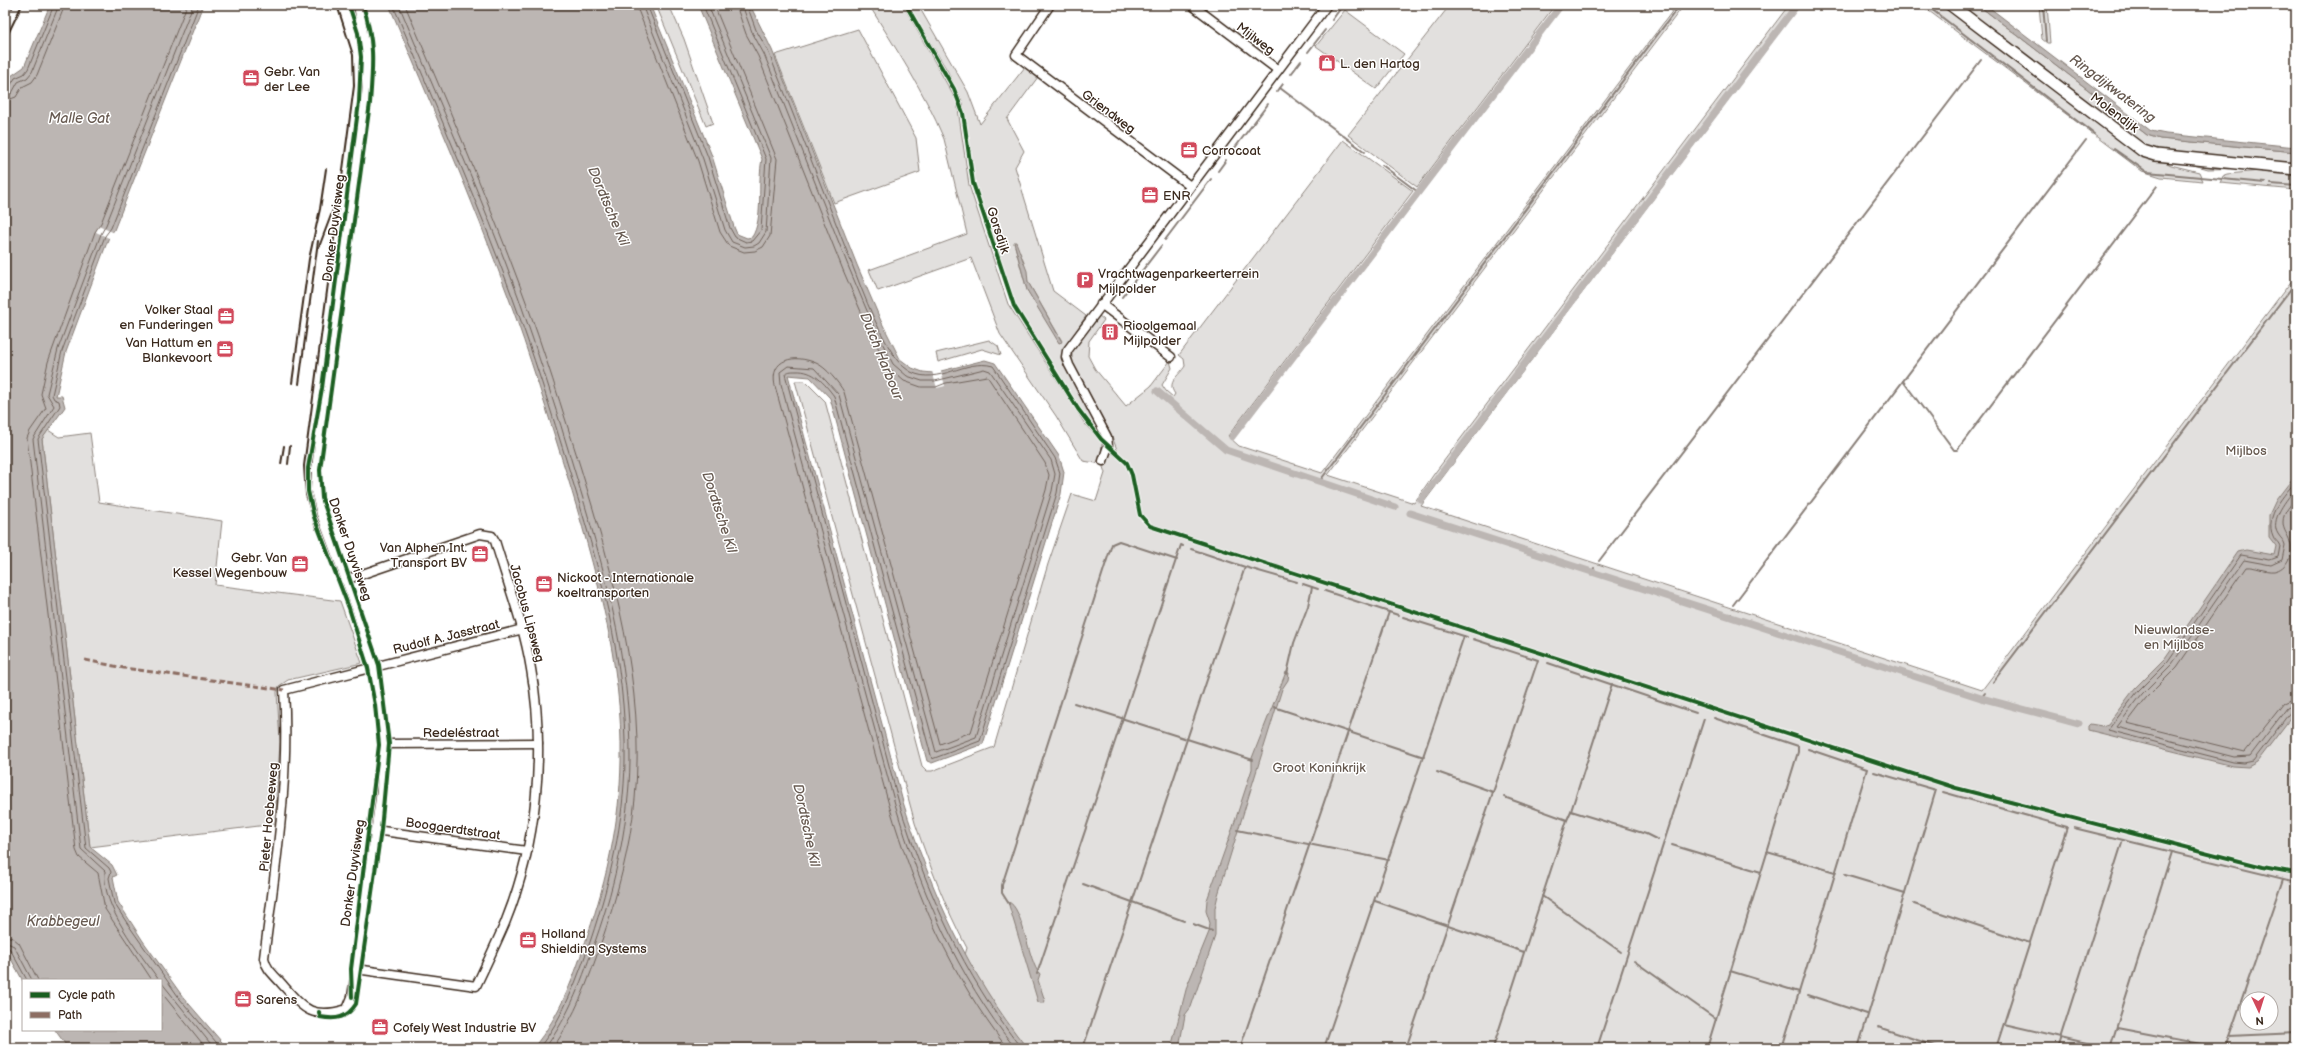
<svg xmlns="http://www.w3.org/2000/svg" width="2301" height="1053" font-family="'Balsamiq Sans',sans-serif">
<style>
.green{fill:#e2e0de;stroke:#8e857e;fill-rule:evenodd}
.water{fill:#bcb6b3;stroke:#887e77}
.pier{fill:#fff}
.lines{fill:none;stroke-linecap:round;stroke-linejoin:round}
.shore{stroke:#6f625a;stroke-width:1}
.stream{stroke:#887e77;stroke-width:2}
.canal{stroke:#bcb6b3;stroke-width:7}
.street-casing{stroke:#3b2a1e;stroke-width:11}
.secondary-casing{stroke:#3b2a1e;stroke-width:14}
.street{stroke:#fff;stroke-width:8}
.secondary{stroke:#fff;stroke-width:11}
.rail{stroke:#3b2a1e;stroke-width:2}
.quiet{stroke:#8d6e63;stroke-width:3;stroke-dasharray:6 3;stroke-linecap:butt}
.cycleway-casing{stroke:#fff;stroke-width:6}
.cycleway{stroke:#1b5e20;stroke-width:4}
.labels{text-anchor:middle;stroke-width:3;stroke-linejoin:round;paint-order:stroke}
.street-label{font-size:13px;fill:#3b2a1e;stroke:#fff}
.poi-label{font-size:13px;fill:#3b2a1e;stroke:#fff;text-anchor:start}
.park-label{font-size:13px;fill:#65584e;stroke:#fff}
.water-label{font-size:14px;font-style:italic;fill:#685b52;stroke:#fff}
</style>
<rect width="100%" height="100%" fill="#fff"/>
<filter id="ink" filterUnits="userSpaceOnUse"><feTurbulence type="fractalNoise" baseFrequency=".025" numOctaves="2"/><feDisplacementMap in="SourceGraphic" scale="8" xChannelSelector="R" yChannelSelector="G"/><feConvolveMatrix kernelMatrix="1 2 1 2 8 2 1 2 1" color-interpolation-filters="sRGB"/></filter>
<g filter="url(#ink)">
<g class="green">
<polygon points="656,5 669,5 684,39 713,123 706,126"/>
<path d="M869,5H903L957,102L969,185L1008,304L1085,424L1102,443L1101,457L1096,463L1083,461L1056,416L1000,334L971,258L878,291L869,270L967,234L944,139C924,91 896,49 869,5Z"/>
<path d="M908,5H918L968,92L980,124L1025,67L1038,77L1007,119L1024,151L1015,167L1053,291L1086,316L1064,349L1104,438L1085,416L1033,338L1017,309L974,188L963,103L947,70ZM1014,243L1023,259L1028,282L1062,341L1060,343L1027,290Z"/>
<polygon points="1450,5 1555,5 1417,187 1348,135"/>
<path d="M1677,5H1684L1328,475L1414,503L1434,474L1789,5H1800L1421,506L1982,690L2296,275V1048H1018L964,958L967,948C945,907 930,866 915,823L795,381H805L825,401L922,766L927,771H932L994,747L1048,564L1072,494L1096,501L1105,473L1103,467L1109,451L1121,460L1111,434L1072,361V350L1098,315L1104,320L1089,341L1088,356L1095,369L1126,406L1151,386L1170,361L1172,368L1162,385L1166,391L1173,397L1175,394C1166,382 1179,376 1185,366L1184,359L1179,355L1343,140L1413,191L1228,436L1239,446L1322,473ZM2247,999H2271V1023H2247Z"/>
<polygon points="1921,5 1947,5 2157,158 2171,165 2199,172 2203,181 2161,177 2142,171"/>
<polygon points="1956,5 1978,5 2147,135 2160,139 2296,152 2296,163 2283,164 2150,151"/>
<polygon points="2039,5 2047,5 2050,43 2047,43 2042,39"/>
<polygon points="1345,10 1404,54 1376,89 1316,46"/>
<polygon points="858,29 916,138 920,172 834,203 775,55"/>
<polygon points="2176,160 2255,168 2208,169"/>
<polygon points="2270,170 2296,173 2296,190 2220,183 2223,176 2228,174"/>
<polygon points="989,340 998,346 1001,355 982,349 938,362 936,353"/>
<polygon points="48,430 59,437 90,433 99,502 222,521 215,585 340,601 362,663 288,680 279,686 277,692 280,742 275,824 90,847 42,439"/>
</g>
<g class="water">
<polygon points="50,5 203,5 114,230 109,237 66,352 56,396 62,396 65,407 42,439 90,847 112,865 117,875 113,877 118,902 143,941 183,997 227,1048 68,1048 55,1030 161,1030 161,980 23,981 5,948 5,90 11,76 24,67"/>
<path d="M389,5H650L712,156L734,227L737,234L747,238L752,237C764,218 757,183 762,159L698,5H750L772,50L857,265L881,321L900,359L912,368L923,372L933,373L985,360L995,363L1059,456L1064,472L1061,494L983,744L932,763L927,761L830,398L810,377L788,375L903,802C931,891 968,974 1027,1048H533C561,1015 575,974 588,934C607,879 620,820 621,761C623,663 595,568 567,475C548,415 530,355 508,296C472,198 430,102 389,5Z"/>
<polygon points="1978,5 1986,5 2151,131 2166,134 2296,147 2296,152 2160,139 2147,135"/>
<polygon points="1014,242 1016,242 1027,271 1028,282 1062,342 1059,343 1027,290"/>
<polygon points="2296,474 2296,711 2257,762 2248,767 2233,766 2088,730 2088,726 2090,724 2102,726 2108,724 2135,688 2165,658 2238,552 2246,550 2274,555 2276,546 2269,537 2269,515 2276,500"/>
<polygon points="1286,672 1289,673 1288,680 1282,689 1218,895 1215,908 1215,936 1191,1007 1185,1015 1179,1048 1171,1048 1187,986 1209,932 1210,923 1206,911 1207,900 1233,827 1252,769 1252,758"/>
<path d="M1008,902C1023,905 1028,963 1040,974L1038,980L1045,1001L1043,1004L1038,1002Z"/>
</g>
<g class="pier">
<polygon points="98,226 115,233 111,239 96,232"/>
<polygon points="940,367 945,386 937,388 932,371"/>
</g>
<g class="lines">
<g class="shore">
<polyline points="199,5 111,228 105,236 62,351 52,395 54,399 59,401 60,406 38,439 86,848 109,868 111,872 109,878 114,903 127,923 180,999 221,1048"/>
<path d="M393,5C434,102 476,198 512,296C533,353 551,411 569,469C598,564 627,661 625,761C624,822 610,882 591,939C578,977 564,1017 539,1048"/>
<path d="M399,5C439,102 482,197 518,296C538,353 557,411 574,469C603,564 631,661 630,761C629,821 616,882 596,939C583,977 570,1015 545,1048"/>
<path d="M405,5C445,100 486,194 522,291C544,349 562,409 581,469C613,574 646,687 635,799C630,848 617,897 601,943C589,980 575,1016 553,1048"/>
<polyline points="636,5 698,161 720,232 729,246 744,252 755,251 763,247 770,236 777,159 714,5"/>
<polyline points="642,5 703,159 725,230 732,242 745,247 754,246 759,243 766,232 771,158 708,5"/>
<polyline points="647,5 708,157 730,228 735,237 746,242 752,241 761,230 766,159 703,5"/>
<path d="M736,5L746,34L758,56L843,270L868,328L888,367L904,381L921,387H936L946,383L987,376L1045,463L1049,475L1046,490L971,732L940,744L844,392C839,383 826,367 816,363C795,354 769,358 775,386L889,805C915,892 951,976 1007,1048"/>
<path d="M742,5L752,32L764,54L849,268L873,325L893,364L907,376L922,381H935L984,369L990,371L1051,460L1055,474L1052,491L976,737L936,752L839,395L814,368L788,366L780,372L781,384L895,804C921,892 957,975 1015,1048"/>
<path d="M747,5L756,30L768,51C794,116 819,180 844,244C859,281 874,327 897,360C900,364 906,369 911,372C938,386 965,358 993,366L1055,458L1060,473L1057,493L980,741L932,759L834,396C824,383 814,370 796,371C791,371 788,371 785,374L899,803C927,892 963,974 1021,1048"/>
<polyline points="5,90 9,88 15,78 24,74 28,69 54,5"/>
<polyline points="5,95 12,93 18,82 27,78 32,72 59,5"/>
<polyline points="5,101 16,97 22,87 32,82 37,75 65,5"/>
<path d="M2296,481C2285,494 2264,516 2273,536C2274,540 2278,541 2280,546L2278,557L2270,560L2241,555L2168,661L2138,691L2108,730L2233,762L2244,763L2253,761L2291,711L2296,709"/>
<path d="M2296,488C2287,499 2269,520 2278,534C2281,539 2284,540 2285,545L2282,560L2271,565L2244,560L2172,664L2142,694L2117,727L2234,757L2250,756L2287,708L2296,704"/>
<path d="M2296,498C2291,505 2283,512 2283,522C2283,531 2288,534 2290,542C2294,553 2287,569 2274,571C2264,572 2255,566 2246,567L2177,667L2146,698L2127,723L2245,752L2284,703L2296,698"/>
<polyline points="5,936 13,938 19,943 38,980"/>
<polyline points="5,942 14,946 32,980"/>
<polyline points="5,947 10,949 27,980"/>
<polyline points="152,980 105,909 98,873 79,857 76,850 27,438 30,431 46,408 41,394 48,362 95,232 101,223 187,5"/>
<path d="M159,980C139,952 101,907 105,871L81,849L33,439L54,406L47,394L58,349L101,234L106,225L193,5"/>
<polyline points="161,982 214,1048"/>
<polyline points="161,992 206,1048"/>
</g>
<g class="stream">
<polyline points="1926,5 2094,134"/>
<polyline points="2043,5 2046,41"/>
<polyline points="1332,20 1343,5"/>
<polyline points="1308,52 1325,30"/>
<polyline points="1291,74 1301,61"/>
<polyline points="1280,88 1365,152"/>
<polyline points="1277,92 1283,84"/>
<polyline points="1234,149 1268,104"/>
<polyline points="2114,149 2147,172 2265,183"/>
<polyline points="1382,165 1418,192"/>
<polyline points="1218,171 1226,160"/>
<polyline points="2271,184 2296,186"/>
<polyline points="1165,240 1211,179"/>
<polyline points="1122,297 1161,246"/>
<polyline points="1903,381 1954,450 1957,450 2157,186"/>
<polyline points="1319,482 1680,5"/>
<polyline points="1191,549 1245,567"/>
<polyline points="1599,561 1981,60"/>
<polyline points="1592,573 1594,568"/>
<polyline points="1303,584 1318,589"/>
<polyline points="1325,591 1398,615"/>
<polyline points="1733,605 2086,140"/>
<polyline points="1403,617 1467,637"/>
<polyline points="1730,617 1731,614"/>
<polyline points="1548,663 1696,713"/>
<polyline points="1287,674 1294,643 1308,606 1312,587"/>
<polyline points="1993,682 2296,282"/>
<polyline points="1981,698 1985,693"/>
<polyline points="1074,703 1253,760"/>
<polyline points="1274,707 1424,757"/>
<polyline points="1437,772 1493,792"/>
<polyline points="1943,792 2067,827 1996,1048"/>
<polyline points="1504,797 1567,820 1571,811 1646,834 1658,840"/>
<polyline points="1571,811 1612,684"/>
<polyline points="2074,828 2296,882"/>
<polyline points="1237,830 1389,860"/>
<polyline points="1672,845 1761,872"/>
<polyline points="1767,852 1835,872"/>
<polyline points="1845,875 1905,893"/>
<polyline points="1083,884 1184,921"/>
<polyline points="1542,896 1621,952"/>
<polyline points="1375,901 1524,952"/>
<polyline points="1009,904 1002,893 1002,885 1112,544 1119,541 1177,560"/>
<polyline points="1914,904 2030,943"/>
<polyline points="1193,924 1212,931"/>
<polyline points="1634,961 1716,1019"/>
<polyline points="1730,971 1799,992"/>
<polyline points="1037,974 1181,545 1183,546"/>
<polyline points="1808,995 1867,1014"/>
<polyline points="2004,1024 2108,1048"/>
<polyline points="1878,1027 1941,1048"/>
<polyline points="2117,1028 2222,1048"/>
<polyline points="2229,1036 2296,1033"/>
<polyline points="1083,1048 1245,567 1297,582"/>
<polyline points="1240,1048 1389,612"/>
<polyline points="1324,1048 1464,636"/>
<polyline points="1406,1048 1538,660 1473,639"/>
<polyline points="1493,1048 1567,820"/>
<polyline points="1597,1048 1704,719"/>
<polyline points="1707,1048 1798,752 1798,746 1714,718"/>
<polyline points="1782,1048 1867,769 1808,749"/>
<polyline points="1858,1048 1936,790 1874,772"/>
<polyline points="2057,1048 2123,840"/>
<polyline points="2110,1048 2172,852"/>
<polyline points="2225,1048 2283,879"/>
</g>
<g class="canal">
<polyline points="1157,391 1226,450 1395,507"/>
<polyline points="1232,437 1561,5"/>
<polyline points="1421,500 1797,5"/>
<polyline points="1410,513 1981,698 2079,724"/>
</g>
<defs>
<g id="street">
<path d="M358,5L367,56V88L324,402L316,469L315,490L321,514L356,607L374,666L383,724L381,791L352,997L347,1009C311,1020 304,1009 281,983C274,975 266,969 264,958C275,869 290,780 284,690L523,629"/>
<polyline points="1050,5 1016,55 1190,186"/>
<polyline points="1192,5 1278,70"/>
<polyline points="1101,304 1171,357"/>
<polyline points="1103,461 1108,446 1107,437 1069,365 1066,357 1067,351 1327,5"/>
<path d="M345,580L480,534L492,536L495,541C508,584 524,626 531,669C546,753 537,844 505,923C496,944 486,965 476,986L356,969"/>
<polyline points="383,744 538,743"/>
<polyline points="375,830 527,851"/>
</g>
<polyline id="secondary" points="1951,5 2143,151 2156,155 2296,169"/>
</defs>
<use href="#street" class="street-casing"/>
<use href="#secondary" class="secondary-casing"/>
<use href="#street" class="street"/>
<use href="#secondary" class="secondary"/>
<g class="rail">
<polyline points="12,8 13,5"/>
<polyline points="5,40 22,5"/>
<polyline points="319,247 336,202"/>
<polyline points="292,383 309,259 320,209 326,169"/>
<polyline points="299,384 318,241"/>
<polyline points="281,464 284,446"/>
<polyline points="288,464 290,446"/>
<polyline points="316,529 306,495 304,466 354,86 353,55 337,5"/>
</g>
<polyline class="quiet" points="85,660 124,668 284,690"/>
<defs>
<g id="cycleway">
<polyline points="349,5 358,33 361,57 359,102 322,388 308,468 308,491 314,517 349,608 368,668 375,705 379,745 351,969 352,997"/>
<polyline points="906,5 954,89 963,113 973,183 1014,306 1078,409 1101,439 1127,463 1132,475 1140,515 1150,526 1956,788 2263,867 2296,873"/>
<path d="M319,1012L320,1017C337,1020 347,1018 356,1004L381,830L389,744L379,665L322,498L320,470L370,103C373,63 375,43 363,5"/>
</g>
</defs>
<use href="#cycleway" class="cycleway-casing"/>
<use href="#cycleway" class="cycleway"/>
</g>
</g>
<defs>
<symbol id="shop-square" viewBox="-11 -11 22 22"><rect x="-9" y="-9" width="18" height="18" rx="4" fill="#d1495b" stroke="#fff"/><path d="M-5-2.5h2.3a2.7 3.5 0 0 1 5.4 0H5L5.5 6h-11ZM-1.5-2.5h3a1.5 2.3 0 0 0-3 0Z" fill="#fff"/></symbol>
<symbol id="office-square" viewBox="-11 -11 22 22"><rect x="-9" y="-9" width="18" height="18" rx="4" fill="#d1495b" stroke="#fff"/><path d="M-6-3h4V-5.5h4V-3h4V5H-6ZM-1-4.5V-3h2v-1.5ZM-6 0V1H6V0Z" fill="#fff"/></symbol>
<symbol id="parking-square" viewBox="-11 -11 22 22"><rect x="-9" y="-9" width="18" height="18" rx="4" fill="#d1495b" stroke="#fff"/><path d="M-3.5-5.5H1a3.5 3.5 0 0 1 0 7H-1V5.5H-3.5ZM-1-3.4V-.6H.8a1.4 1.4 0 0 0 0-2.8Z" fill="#fff"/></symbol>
<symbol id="building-square" viewBox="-11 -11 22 22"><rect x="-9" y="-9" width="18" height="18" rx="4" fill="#d1495b" stroke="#fff"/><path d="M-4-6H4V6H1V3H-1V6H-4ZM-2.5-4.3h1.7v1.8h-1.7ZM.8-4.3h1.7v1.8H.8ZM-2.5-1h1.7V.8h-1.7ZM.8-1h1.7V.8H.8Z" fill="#fff"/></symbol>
</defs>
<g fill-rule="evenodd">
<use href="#shop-square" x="1317" y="53" width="20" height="20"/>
<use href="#office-square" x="241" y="68" width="20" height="20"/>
<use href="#office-square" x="1179" y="140" width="20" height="20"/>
<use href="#office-square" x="1140" y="185" width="20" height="20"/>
<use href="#parking-square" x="1075" y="270" width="20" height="20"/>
<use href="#office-square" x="216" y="306" width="20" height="20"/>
<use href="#building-square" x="1100" y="322" width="20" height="20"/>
<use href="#office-square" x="215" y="339" width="20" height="20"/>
<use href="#office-square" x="470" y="544" width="20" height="20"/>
<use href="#office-square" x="290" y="554" width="20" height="20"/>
<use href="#office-square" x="534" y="574" width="20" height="20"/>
<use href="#office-square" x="518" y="930" width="20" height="20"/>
<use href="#office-square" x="233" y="989" width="20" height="20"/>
<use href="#office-square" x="370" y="1017" width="20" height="20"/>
</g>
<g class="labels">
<g class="street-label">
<text transform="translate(1256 38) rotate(37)" y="5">Mijlweg</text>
<text transform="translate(1109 111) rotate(37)" y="5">Griendweg</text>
<text transform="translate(2115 112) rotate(37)" y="5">Molendijk</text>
<text transform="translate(333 228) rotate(-83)" y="5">Donker Duyvisweg</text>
<text transform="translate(999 230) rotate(72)" y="5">Gorsdijk</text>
<text transform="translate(351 549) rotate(71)" y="5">Donker Duyvisweg</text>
<text transform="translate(528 613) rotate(75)" y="5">Jacobus Lipsweg</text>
<text transform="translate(446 636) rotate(-14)" y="5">Rudolf A. Jasstraat</text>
<text x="461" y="737">Redeléstraat</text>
<text transform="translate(268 817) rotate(-85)" y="5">Pieter Hoebeeweg</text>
<text transform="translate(453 828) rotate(8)" y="5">Boogaerdtstraat</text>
<text transform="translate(352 873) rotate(-82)" y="5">Donker Duyvisweg</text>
</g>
<g class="poi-label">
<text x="1340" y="68">L. den Hartog</text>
<text x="264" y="76">Gebr. Van<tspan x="264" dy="15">der Lee</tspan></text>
<text x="1202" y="155">Corrocoat</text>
<text x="1163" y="200">ENR</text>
<text x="1098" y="278">Vrachtwagenparkeerterrein<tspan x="1098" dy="15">Mijlpolder</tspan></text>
<text x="213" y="314" text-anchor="end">Volker Staal<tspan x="213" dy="15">en Funderingen</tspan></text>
<text x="1123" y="330">Rioolgemaal<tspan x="1123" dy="15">Mijlpolder</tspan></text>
<text x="212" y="347" text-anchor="end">Van Hattum en<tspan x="212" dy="15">Blankevoort</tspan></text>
<text x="467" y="552" text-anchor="end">Van Alphen Int.<tspan x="467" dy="15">Transport BV</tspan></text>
<text x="287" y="562" text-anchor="end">Gebr. Van<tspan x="287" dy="15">Kessel Wegenbouw</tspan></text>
<text x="557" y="582">Nickoot - Internationale<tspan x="557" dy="15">koeltransporten</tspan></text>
<text x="541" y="938">Holland<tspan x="541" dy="15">Shielding Systems</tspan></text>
<text x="256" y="1004">Sarens</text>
<text x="393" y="1032">Cofely West Industrie BV</text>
</g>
<g class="park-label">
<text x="2246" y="455">Mijlbos</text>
<text x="2174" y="634">Nieuwlandse-<tspan x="2174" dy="15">en Mijlbos</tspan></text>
<text x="1319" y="772">Groot Koninkrijk</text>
</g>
<g class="water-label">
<text transform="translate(2113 88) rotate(37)" y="5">Ringdijkwatering</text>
<text x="79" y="123">Malle Gat</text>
<text transform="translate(609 206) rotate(67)" y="5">Dordtsche Kil</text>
<text transform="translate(882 356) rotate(68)" y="5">Dutch Harbour</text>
<text transform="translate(720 512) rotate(72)" y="5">Dordtsche Kil</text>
<text transform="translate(807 825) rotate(78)" y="5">Dordtsche Kil</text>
<text x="63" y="926">Krabbegeul</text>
</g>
</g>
<rect width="2301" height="1053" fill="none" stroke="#fff" stroke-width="20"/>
<rect x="10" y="10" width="2281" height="1033" fill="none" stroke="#3b2a1e" stroke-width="1.5" filter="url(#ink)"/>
<rect x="22" y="979" width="140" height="52" fill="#ffffff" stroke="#b1aaa5"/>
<rect x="30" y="992" width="20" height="6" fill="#1b5e20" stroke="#b1aaa5"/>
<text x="58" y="999" font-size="12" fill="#3b2a1e">Cycle path</text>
<rect x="30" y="1012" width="20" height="6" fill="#8d6e63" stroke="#b1aaa5"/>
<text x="58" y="1019" font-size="12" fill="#3b2a1e">Path</text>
<g transform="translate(2259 1011) rotate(176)"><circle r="19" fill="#ffffff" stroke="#b1aaa5"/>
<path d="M0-3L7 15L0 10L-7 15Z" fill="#d1495b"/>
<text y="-6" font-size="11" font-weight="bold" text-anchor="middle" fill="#3b2a1e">N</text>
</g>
</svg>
